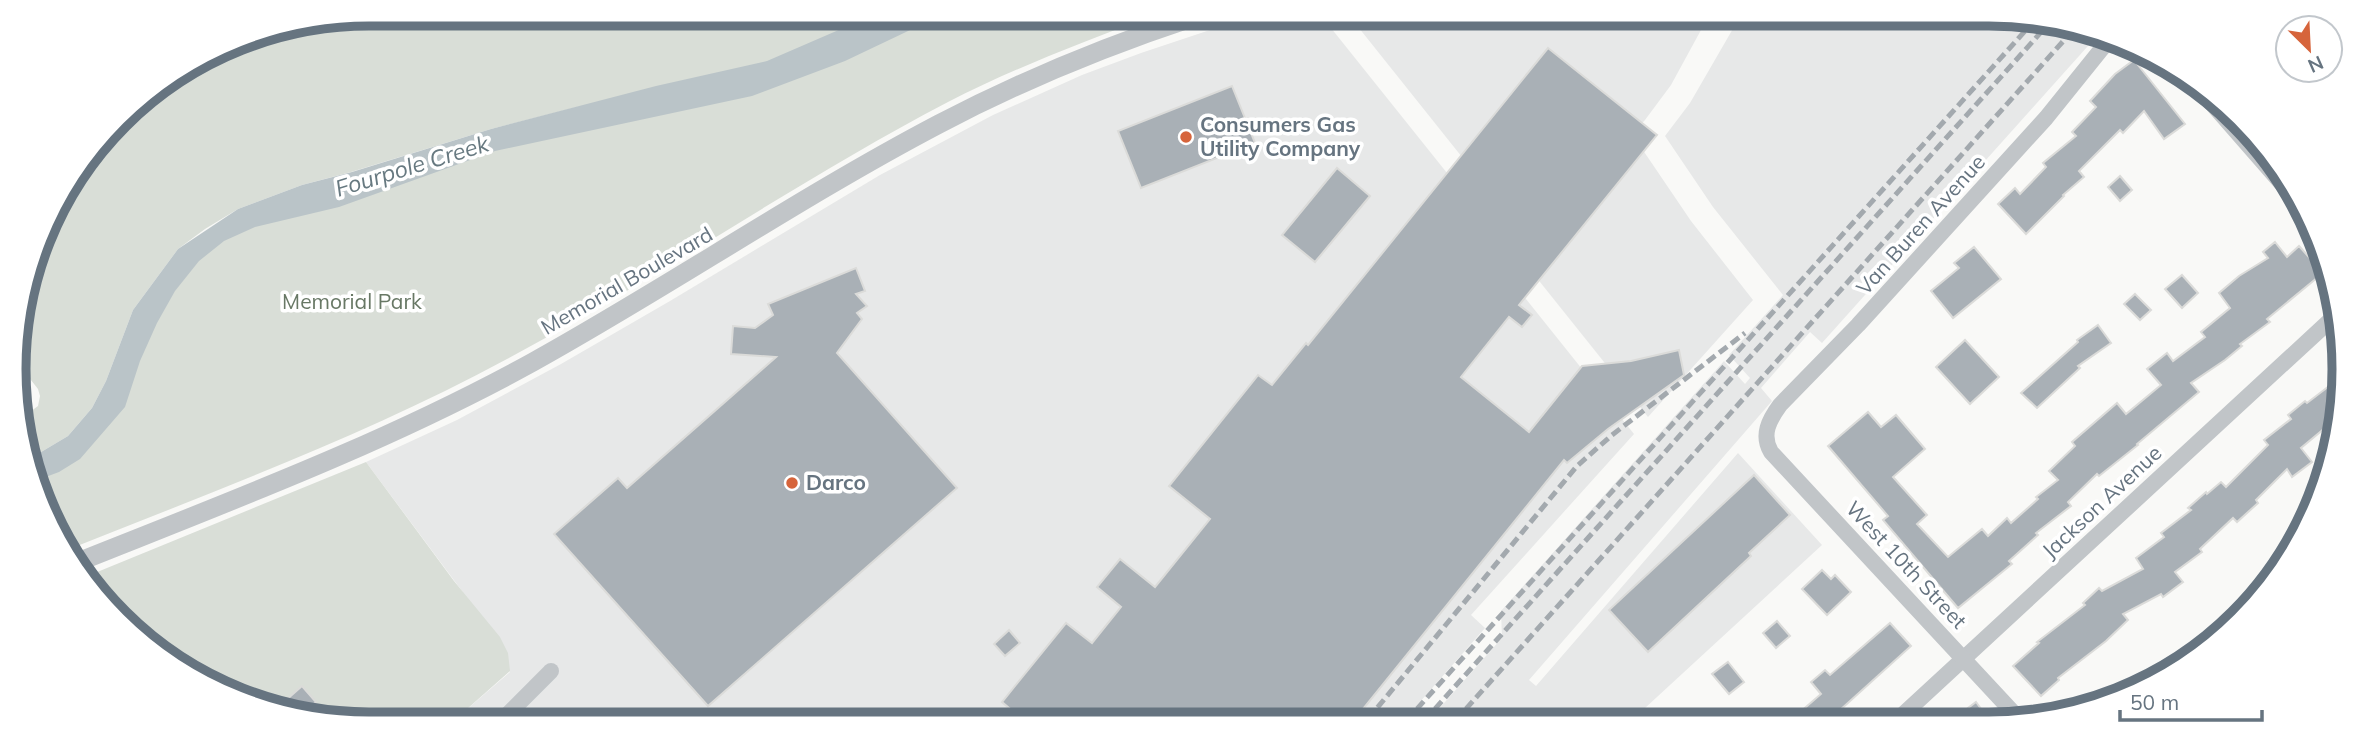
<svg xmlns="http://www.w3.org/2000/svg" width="2358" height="738" font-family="Mulish,sans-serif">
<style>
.built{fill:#e7e8e8}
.green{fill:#d9ded7}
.water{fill:#bac4c8}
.building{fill:#a9b0b6;stroke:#dbdbd9;stroke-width:2}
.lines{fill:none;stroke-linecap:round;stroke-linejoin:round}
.minor{stroke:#c1c5c8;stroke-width:16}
.tertiary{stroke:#c1c5c8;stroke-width:19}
.rail{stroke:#a3a9ae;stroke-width:5;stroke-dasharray:10 5;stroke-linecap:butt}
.poi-dot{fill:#d6643b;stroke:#fff;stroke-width:2.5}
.labels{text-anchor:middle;stroke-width:7;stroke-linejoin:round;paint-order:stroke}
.poi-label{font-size:21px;font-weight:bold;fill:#667480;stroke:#fff;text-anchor:start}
.street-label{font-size:21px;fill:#667480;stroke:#fff}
.park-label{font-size:21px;fill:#687865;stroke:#fff}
.water-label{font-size:23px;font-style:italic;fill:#677980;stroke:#fff}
.rim{fill:none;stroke:#667480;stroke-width:9}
</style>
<rect width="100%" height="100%" fill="#f9f9f7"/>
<g class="built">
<polygon points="1246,18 1323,18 1507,248 1494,259 1634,434 1471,615 1485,628 1404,720 458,717 510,672 462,591 366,462 457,420 561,364 670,301 880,175 993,115 1082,75 1141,53"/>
<polygon points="1351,18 1707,19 1671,85 1645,120 1632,134 1691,221 1753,300 1648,417 1524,262 1537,251"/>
<polygon points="1738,20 2059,21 2096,37 1822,343 1810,332 1761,388 1772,401 1529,680 1536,686 1738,453 1822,545 1632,720 1429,720 1502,638 1501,611 1724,361 1745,384 1750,378 1729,355 1783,295 1713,207 1665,136 1690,103"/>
</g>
<g class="green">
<path d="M369,14L1149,17C1081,43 1012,69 948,102C797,181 657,279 507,359C366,435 215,491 67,550L30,470L67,454L200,251L247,218L581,106L491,129L351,172L302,185L238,209L205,229L178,249L133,310L106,381L92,408L68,436L26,461L23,417L38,406L40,396L38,389L20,366L17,323L51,212L135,102L234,41Z"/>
<polygon points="366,462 454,581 500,637 508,653 510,671 458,717 299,717 172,664 85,577"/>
</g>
<polygon class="water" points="871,16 934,16 927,22 845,61 752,96 495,151 339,207 255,227 224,241 199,261 175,291 157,323 140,361 125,407 80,459 59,472 35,481 26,461 68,436 92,408 106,381 133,310 178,249 238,209 302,185 352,172 491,129 656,86 767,61"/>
<g class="building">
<polygon points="1548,48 1657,135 1519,305 1532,315 1522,327 1509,317 1461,377 1529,432 1582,366 1631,361 1679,350 1684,375 1608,429 1567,463 1564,460 1355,719 1022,719 1002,702 1066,623 1092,643 1121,607 1097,587 1120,559 1155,587 1210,519 1169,486 1258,375 1272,385 1306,343 1308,345"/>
<polygon points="2134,60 2185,124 2164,139 2144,111 2123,133 2120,130 2079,171 2084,177 2063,195 2064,196 2026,234 1998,204 2015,188 2020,194 2046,167 2043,163 2076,136 2072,132 2096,107 2090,101 2115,74"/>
<polygon points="1232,86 1255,143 1141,188 1118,131"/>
<polygon points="1337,168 1370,196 1315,262 1282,235"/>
<polygon points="2120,176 2132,190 2120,201 2108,187"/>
<polygon points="2275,242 2287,257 2299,246 2323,273 2267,319 2270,322 2240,344 2242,346 2225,360 2191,383 2199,392 2137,444 2138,445 2099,476 2097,474 2068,502 2071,506 2036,533 2038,535 2009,561 2012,564 1958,608 1883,520 1888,516 1828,446 1868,412 1881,427 1896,415 1925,449 1893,477 1927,515 1917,524 1948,557 1982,529 1988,536 2007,518 2011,523 2038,499 2036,497 2058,480 2049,471 2075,446 2072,442 2117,403 2126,414 2161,385 2147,369 2167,353 2173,361 2205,337 2201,332 2230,308 2219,293 2239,276 2268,258 2263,252"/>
<polygon points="1974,247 2001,279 1953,318 1931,291 1959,268 1954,263"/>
<polygon points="856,268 865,291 856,294 867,306 857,313 862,319 837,353 957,488 708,706 554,534 618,478 627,488 776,357 731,354 733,326 755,328 773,315 768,304"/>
<polygon points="2182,275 2198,293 2182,308 2165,289"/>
<polygon points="2135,294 2151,310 2140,320 2124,304"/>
<polygon points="2098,325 2111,343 2078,366 2080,368 2037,408 2021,393 2078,342 2077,340"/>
<polygon points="1965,340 1999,377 1970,404 1936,367"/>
<polygon points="2337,380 2337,418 2301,448 2312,462 2292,477 2287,469 2256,500 2258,503 2237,522 2233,518 2200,549 2202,552 2175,572 2183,582 2163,597 2161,594 2123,614 2128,620 2106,641 2058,678 2059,680 2041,696 2013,666 2039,643 2037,642 2085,605 2083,603 2099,588 2102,591 2143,569 2136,558 2164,537 2161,533 2191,510 2188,508 2206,492 2207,494 2221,482 2226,487 2268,445 2264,440 2291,419 2288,415 2305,401 2307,403"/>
<polygon points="1754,475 1790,515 1749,553 1751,556 1648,652 1609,610"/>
<polygon points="1822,570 1831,579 1835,575 1851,592 1827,615 1802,589"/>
<polygon points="1777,621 1790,636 1776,648 1763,633"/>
<polygon points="1890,623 1911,646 1829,720 1791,720 1821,694 1811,682 1825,670 1830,675"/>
<polygon points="1009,630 1020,643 1005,656 994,644"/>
<polygon points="1728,662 1744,682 1729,694 1712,674"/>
<polygon points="302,686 316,702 299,717 277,708"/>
<polygon points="1976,702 1990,721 1951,721"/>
</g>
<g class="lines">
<g class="minor">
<polyline points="2186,74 2296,200"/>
<polyline points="504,718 551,671"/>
<polyline points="1896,721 2337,314"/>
<path d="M2021,721L1771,452C1761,435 1769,420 1780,405L1858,325L2046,118L2108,41"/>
</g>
<path class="tertiary" d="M73,564C228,502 386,443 533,362C670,286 800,197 939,124C1021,81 1106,46 1194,17"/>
<g class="rail">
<polyline points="1368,719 1577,466 1612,435 1745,333"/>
<polyline points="1407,720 2034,21"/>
<polyline points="1425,720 2051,21"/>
<polyline points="1456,720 2075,28"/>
</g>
</g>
<g class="poi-dot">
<circle cx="1186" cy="137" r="7"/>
<circle cx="792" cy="483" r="7"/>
</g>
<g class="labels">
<g class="poi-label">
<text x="1200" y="132">Consumers Gas<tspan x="1200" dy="24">Utility Company</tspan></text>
<text x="806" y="490">Darco</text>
</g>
<g class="street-label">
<text transform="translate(1921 225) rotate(-48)" y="7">Van Buren Avenue</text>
<text transform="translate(627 281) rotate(-30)" y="7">Memorial Boulevard</text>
<text transform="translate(2102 502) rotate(-43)" y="7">Jackson Avenue</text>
<text transform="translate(1906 565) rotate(47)" y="7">West 10th Street</text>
</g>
<g class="park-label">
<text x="352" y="309">Memorial Park</text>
</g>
<g class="water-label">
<text transform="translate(412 166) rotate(-17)" y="8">Fourpole Creek</text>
</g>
</g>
<path d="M0 0H2358V738H0ZM369 26H1989A343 343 0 0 1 2332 369V369A343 343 0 0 1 1989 712H369A343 343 0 0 1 26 369V369A343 343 0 0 1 369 26Z" fill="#fff" fill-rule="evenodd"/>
<path class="rim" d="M369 26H1989A343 343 0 0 1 2332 369V369A343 343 0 0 1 1989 712H369A343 343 0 0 1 26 369V369A343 343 0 0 1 369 26Z"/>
<g transform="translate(2309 49) rotate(156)"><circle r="33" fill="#ffffff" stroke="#c2c7cc" stroke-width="2"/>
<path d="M0-5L12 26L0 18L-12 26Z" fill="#d6643b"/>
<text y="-10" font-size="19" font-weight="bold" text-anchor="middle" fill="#667480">N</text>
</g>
<path d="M2120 710v10h142v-10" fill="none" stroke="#667480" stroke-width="3.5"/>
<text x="2130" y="710" font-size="21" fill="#667480" stroke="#ffffff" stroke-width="5" paint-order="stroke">50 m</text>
</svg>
